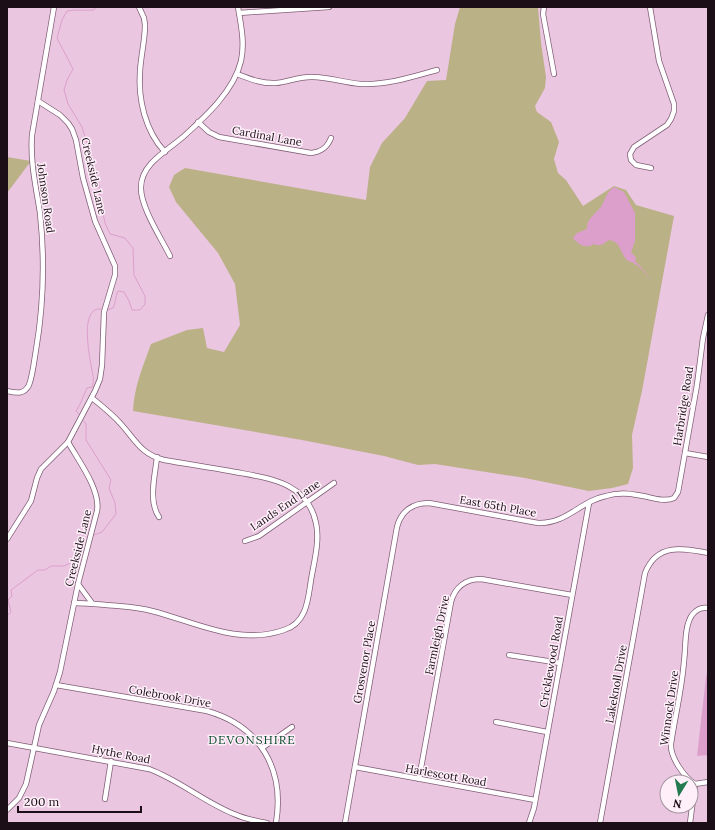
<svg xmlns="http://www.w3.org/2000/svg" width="715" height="830" font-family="Lora,serif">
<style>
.green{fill:#bbb187}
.water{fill:#dc9fcc}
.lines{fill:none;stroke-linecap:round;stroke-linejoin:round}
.stream{stroke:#dc9fcc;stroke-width:1}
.minor-casing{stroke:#7f5e76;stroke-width:6}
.minor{stroke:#fff;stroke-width:4.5}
.labels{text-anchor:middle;stroke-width:3;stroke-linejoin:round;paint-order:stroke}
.street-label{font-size:11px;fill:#1b0e17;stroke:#feeff9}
.neighbourhood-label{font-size:12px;letter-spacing:1px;fill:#0d4b2d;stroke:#feeff9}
</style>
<rect width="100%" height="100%" fill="#ebc6e0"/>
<g class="green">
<path d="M460,7H538L541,43L546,77L545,88L535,106L537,112L551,122L559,142L554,159L558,173L566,180L583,206L614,186L626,190L636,205L674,216L642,391L632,435L633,468L628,484L612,488L589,491L525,478L435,464L418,465L384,456L302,440L133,411C134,387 143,366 151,344L187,330L203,328L207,348L224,352L240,325L235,284L218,253L176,202L169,187L174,175L185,168L366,200L370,167L382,143L405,118L427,81L446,80L455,24Z"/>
<polygon points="7,157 31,161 7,193"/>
</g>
<g class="water">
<path d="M614,187L624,192L635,213V241L631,252L636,258L635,261L640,266L651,280C646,275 641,267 635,264C633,262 629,262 627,260C620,253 621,241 609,240C603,244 601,247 594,244C586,249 579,245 573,238L577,233L587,229C586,218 597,214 602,205C606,198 606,193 614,187Z"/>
<polygon points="708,669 708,755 697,756 706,677"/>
</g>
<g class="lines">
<g class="stream">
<path d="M96,7L94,10C85,11 76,9 67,11L62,20L57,38L73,69L67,80L64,90L68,104L82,127L88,146L90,169L94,175L99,185L101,204L105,223L110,234L125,238L133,248L134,275L145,296V304L140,310H132L129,301L124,292L118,291C115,297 116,302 113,308L107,310"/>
<path d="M79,414L76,411C81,404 83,396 87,388L92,387C95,379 92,373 91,365C89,353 82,317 95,310C97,309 99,309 101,309"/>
<polyline points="84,421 86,424 86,440 111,480 109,488 115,503 116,514 102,532 94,535"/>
<path d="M7,616L11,612L8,600L12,596L11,590L38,570H45L51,566H64L77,560C80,552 78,545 81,537L87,534"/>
</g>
<defs>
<g id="minor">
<path d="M139,7L144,18L145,25C145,40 141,55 140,71C138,99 145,131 165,152"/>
<polyline points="544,7 543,14 554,74"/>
<polyline points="650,7 659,61 674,104 674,111 671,119 667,125 634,147 630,154 631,160 636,165 651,168"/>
<polyline points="239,13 329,7"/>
<path d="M237,74C250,79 262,84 276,83C288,82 300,76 313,77C329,77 345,83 361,84C388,85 412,77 437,70"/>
<path d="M198,122L209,132L219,137L311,153C321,152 327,148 331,138"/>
<path d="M170,256C161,238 140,206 141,187C141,164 168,150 183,137C205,117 234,91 241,61C245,43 241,25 238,7"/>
<path d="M7,391C16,393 24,395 29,385C33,374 34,361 36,350C44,303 45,260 40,213C36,187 30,162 32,135L54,7"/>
<polyline points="685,453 708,457"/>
<path d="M157,457C155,476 148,501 159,517"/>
<polyline points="7,539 31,501 37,478 41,469 68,442 95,391 100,379 102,365 104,312 115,275 115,266 95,221 83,178 76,140 72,129 68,123 60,115 38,101"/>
<polyline points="245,541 259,536 334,483"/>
<polyline points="78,584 92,603"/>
<path d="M74,603C89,603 104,605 119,606C130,607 141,608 152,611C195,622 238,646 284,630C307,623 308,599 311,580C314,562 320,541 316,523C307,480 265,478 230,471C208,467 186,464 164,460C140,454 135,439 120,423C112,414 102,406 92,398"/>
<polyline points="509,655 560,663"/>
<path d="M56,685L207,711C260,726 285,769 276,823"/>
<polyline points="496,722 547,732"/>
<path d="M7,743L149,769C179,780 204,802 234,814C245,819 256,821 267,823"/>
<polyline points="262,748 292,727"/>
<polyline points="355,767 535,800"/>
<path d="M419,779L451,602C455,587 466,579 481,579L572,595"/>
<path d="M695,784C684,777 670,757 671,744C675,716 682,689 684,661C686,647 684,627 692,615C696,610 702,607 708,608"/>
<polyline points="695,784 708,782"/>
<polyline points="105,799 111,761"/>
<path d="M7,810L19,798L26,784L39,725L54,691L60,672L78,584L97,511C101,490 78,460 68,442"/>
<path d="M345,823L397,527C401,511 413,503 429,503L538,523C567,524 580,501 606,496C616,493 627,493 637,495C648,496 663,503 674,498L678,492L697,385L703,338L708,315"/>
<polyline points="529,823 534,808 589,503"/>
<path d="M600,823L645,573C657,543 682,548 708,553"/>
<polyline points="690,823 695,784"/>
</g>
</defs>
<use href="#minor" class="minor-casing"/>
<use href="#minor" class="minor"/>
</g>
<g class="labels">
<g class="street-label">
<text transform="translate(267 136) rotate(10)" y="4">Cardinal Lane</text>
<text transform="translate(94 176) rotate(77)" y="4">Creekside Lane</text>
<text transform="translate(46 198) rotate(82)" y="4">Johnson Road</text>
<text transform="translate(683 406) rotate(-81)" y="4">Harbridge Road</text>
<text transform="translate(285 505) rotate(-34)" y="4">Lands End Lane</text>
<text transform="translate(498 506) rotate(10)" y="4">East 65th Place</text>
<text transform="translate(78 548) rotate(-76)" y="4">Creekside Lane</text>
<text transform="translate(437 635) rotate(-78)" y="4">Farmleigh Drive</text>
<text transform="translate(364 662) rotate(-80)" y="4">Grosvenor Place</text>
<text transform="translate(551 662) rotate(-80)" y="4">Cricklewood Road</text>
<text transform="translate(616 684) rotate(-80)" y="4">Lakeknoll Drive</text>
<text transform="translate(170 696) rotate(10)" y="4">Colebrook Drive</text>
<text transform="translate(669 708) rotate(-82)" y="4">Winnock Drive</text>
<text transform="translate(121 754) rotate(11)" y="4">Hythe Road</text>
<text transform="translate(446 775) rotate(10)" y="4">Harlescott Road</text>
</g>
<g class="neighbourhood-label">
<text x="252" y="744">DEVONSHIRE</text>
</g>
</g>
<rect width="715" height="830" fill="none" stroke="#1b0e17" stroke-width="16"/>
<g transform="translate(679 794) rotate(190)"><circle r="19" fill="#feeff9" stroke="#a3959f"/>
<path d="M0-3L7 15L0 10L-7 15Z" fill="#237a4e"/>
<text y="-6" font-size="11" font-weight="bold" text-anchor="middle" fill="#1b0e17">N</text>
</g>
<path d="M18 806v6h123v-6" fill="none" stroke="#1b0e17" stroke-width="2"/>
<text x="24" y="806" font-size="12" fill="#1b0e17" stroke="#feeff9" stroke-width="3" paint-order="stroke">200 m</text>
</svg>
